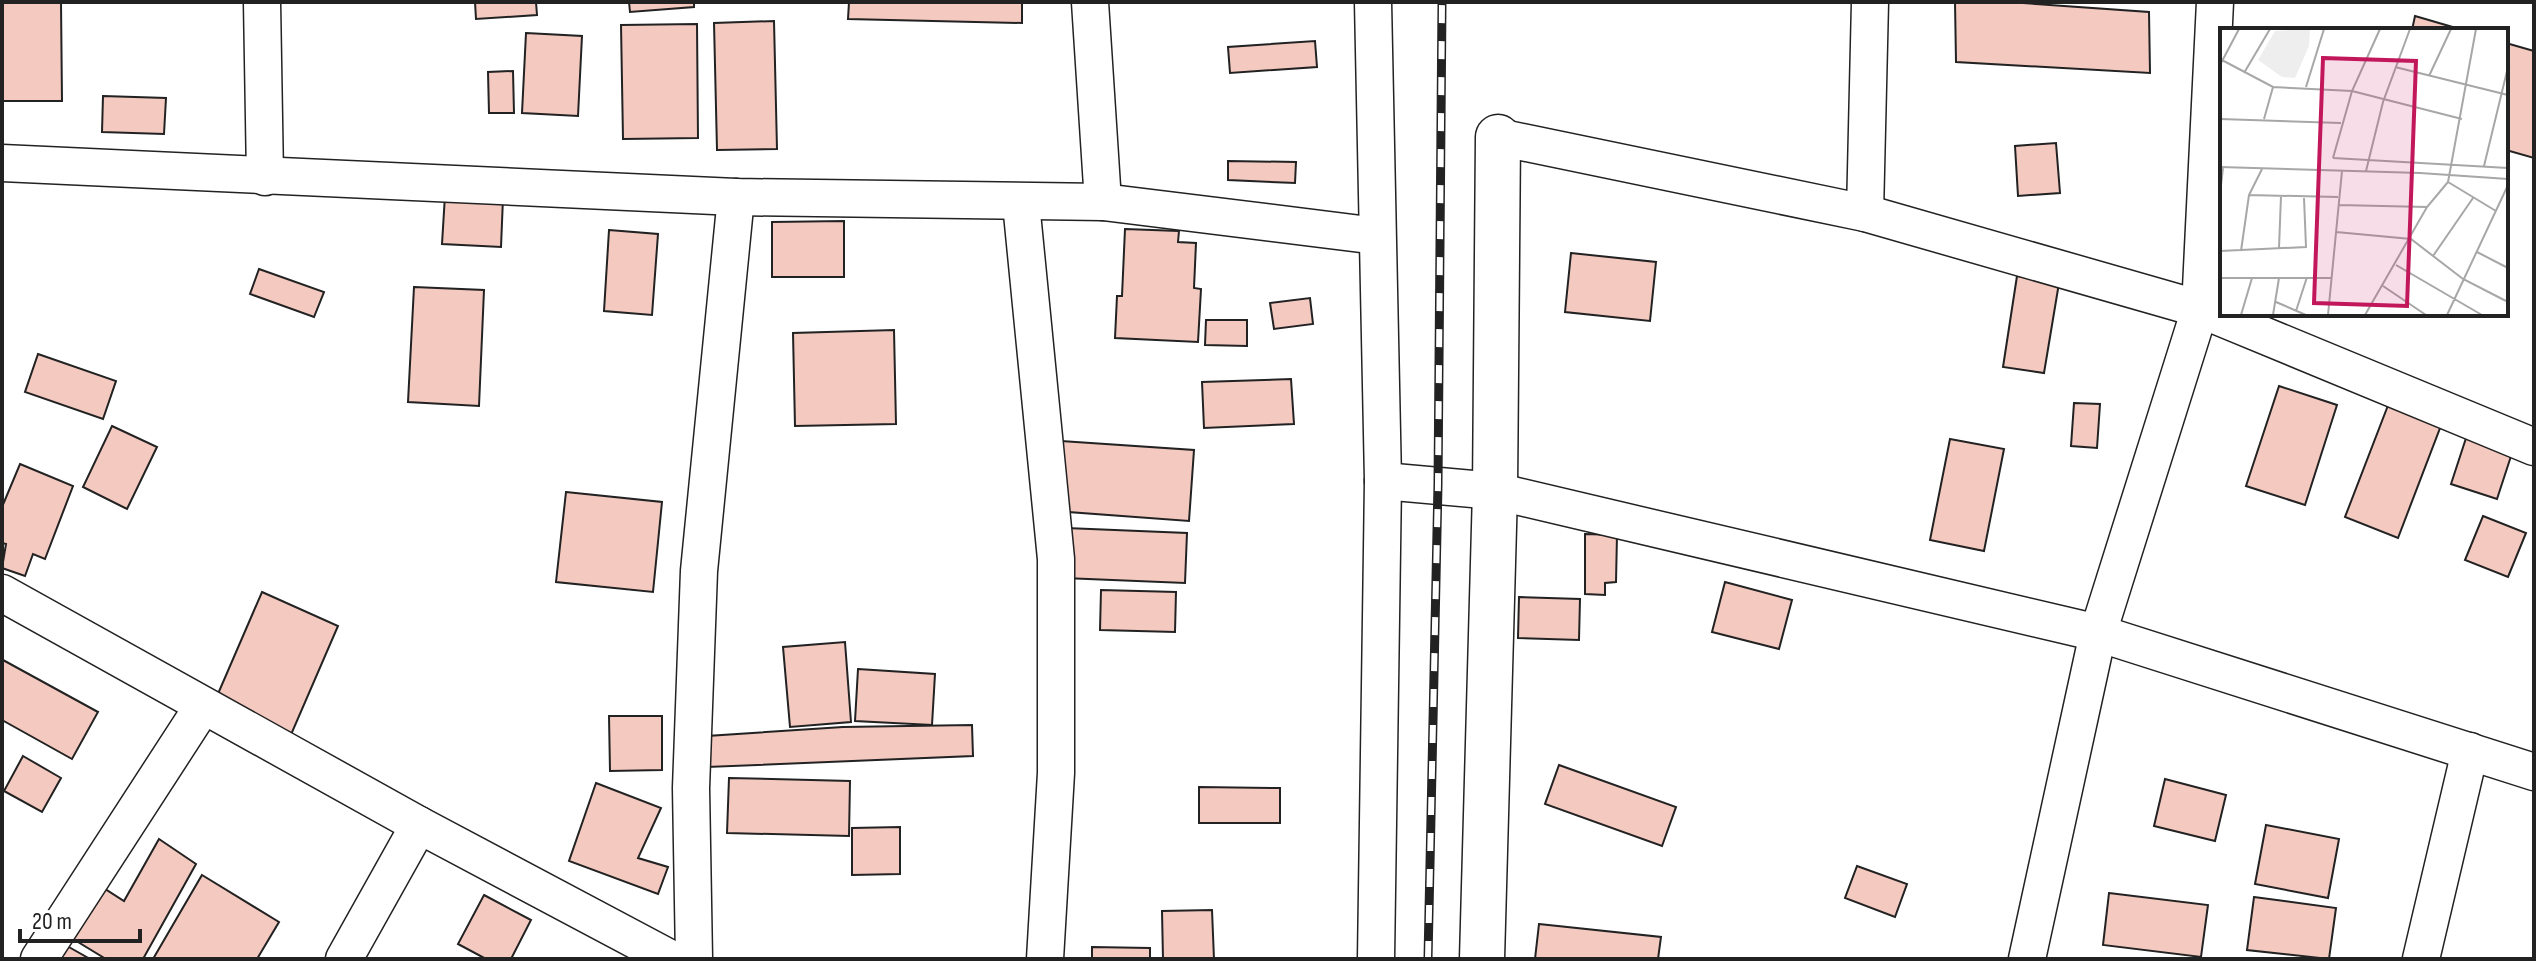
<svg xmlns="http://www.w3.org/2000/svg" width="2536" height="961" font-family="'Sofia Sans Condensed',sans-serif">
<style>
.building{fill:#f3c9c0;stroke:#222;stroke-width:2}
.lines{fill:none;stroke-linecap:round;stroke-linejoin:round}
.minor-casing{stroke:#222;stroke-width:39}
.secondary-casing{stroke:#222;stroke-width:47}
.minor{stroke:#fff;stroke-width:36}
.secondary{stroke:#fff;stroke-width:44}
.rail-casing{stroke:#222;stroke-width:9}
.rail{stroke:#fff;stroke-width:6;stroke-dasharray:18;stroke-linecap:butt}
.inset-road{fill:none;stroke:#a7a7a7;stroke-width:2}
.view{fill:#c2185b;fill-opacity:0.15;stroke:#c2185b;stroke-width:4}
.inset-edge{fill:none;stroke:#222;stroke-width:4}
</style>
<rect width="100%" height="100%" fill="#fff"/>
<g class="building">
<polygon points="2,2 61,2 62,101 2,101"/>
<polygon points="475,2 536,2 537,15 476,19"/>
<polygon points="629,2 694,2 694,7 630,12"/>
<polygon points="849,2 1022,2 1022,23 848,19"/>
<polygon points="1955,2 2008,2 2149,12 2150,73 1956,62"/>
<polygon points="2415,16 2463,30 2412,30"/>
<polygon points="774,21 777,149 717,150 714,23"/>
<polygon points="697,24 698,138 623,139 621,25"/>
<polygon points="526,33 582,36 578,116 522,113"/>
<polygon points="1315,41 1317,67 1230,73 1228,47"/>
<polygon points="2506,43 2534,51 2534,158 2506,150"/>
<polygon points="513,71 514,113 489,113 488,72"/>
<polygon points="103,96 166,98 164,134 102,132"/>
<polygon points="2056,143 2060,193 2018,196 2015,146"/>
<polygon points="1228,161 1296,162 1295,183 1228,180"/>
<polygon points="445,195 503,198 501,247 442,244"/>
<polygon points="844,221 844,277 772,277 772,222"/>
<polygon points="1125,229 1179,231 1178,242 1196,243 1194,288 1201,289 1198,342 1115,338 1117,296 1122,296"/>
<polygon points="609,230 658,234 652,315 604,311"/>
<polygon points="1571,253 1656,262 1650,321 1565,312"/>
<polygon points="259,269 324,292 314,317 250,294"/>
<polygon points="2017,276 2059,283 2044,373 2003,367"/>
<polygon points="414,287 484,290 479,406 408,402"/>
<polygon points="1310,298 1313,324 1274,329 1270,303"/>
<polygon points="1206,320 1247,320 1247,346 1205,345"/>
<polygon points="894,330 896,424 795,426 793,333"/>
<polygon points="38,354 116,381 103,419 25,392"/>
<polygon points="1291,379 1294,424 1204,428 1202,382"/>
<polygon points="2279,386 2337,405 2305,505 2246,486"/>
<polygon points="2392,395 2445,415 2398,538 2345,517"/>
<polygon points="2074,403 2100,404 2097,448 2071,446"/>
<polygon points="112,426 157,447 127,509 83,487"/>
<polygon points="2468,432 2514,447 2497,499 2451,484"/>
<polygon points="1950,439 2004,449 1984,551 1930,540"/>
<polygon points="1061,441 1194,450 1189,521 1055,511"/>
<polygon points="20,464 73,486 45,559 33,554 25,576 2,568 6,544 2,543 2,507"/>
<polygon points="566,492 662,502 653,592 556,582"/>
<polygon points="2483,516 2526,533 2508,577 2465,560"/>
<polygon points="1066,528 1187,533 1185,583 1064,578"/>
<polygon points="1585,534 1617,535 1616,582 1605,583 1605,595 1585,594"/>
<polygon points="1725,582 1792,600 1779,649 1712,632"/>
<polygon points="1101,590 1176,592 1175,632 1100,630"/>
<polygon points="262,592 338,626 290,737 214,703"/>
<polygon points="1519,597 1580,599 1579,640 1518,638"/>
<polygon points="845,642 851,722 790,727 783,647"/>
<polygon points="3,660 98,712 72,759 2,720"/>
<polygon points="858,669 935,674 932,725 855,721"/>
<polygon points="609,716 662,716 662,770 610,771"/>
<polygon points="972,725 973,756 707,767 707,736 843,727"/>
<polygon points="23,756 61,778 42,812 4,791"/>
<polygon points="1559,765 1676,807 1662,846 1545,804"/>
<polygon points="729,778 850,781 849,836 727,833"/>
<polygon points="2165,779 2226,795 2215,841 2154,826"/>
<polygon points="596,783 661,808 638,858 668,867 658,894 569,861"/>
<polygon points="1199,787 1280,788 1280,823 1199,823"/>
<polygon points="2266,825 2339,839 2328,898 2255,884"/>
<polygon points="900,827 900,874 852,875 852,828"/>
<polygon points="159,839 196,864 143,959 106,959 73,939 105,889 124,901"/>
<polygon points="1857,866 1907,884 1895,917 1845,898"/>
<polygon points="202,875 279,922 257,959 153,959"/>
<polygon points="2109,893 2208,905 2201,957 2103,945"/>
<polygon points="484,895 531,920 511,959 486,959 458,944"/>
<polygon points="2254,897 2336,908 2329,959 2247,950"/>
<polygon points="1212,910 1214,959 1163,959 1162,911"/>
<polygon points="1539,924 1661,937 1658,959 1535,959"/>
<polygon points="60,942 90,959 51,959"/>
<polygon points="1092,947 1150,948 1150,959 1092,959"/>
</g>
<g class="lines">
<defs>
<g id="minor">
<polyline points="262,2 265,177"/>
<polyline points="1090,2 1103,202"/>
<polyline points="1373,2 1383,481 1376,959"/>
<polyline points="1498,137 1865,213 2200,309 2534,447"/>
<polyline points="2,163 736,197 1103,202 1377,236"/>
<polyline points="1021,203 1056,559 1056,773 1045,959"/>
<polyline points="1865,213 1870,2"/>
<polyline points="1383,481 1495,491 2098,633 2534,772"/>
<polyline points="2,593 419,825 671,959"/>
<polyline points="39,959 203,706"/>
<polyline points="344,959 419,825"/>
<polyline points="694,959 691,788 699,571 736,197"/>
<polyline points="2027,959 2098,633 2200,309 2215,2"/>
<polyline points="2421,959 2470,751"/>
</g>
<polyline id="secondary" points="1482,959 1495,491 1498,137"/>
</defs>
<use href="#minor" class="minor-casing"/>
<use href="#secondary" class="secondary-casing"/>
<use href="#minor" class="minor"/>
<use href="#secondary" class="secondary"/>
<defs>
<polyline id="rail" points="1428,959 1438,484 1442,2"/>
</defs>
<use href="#rail" class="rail-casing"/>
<use href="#rail" class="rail"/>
</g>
<g transform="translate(2220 28)">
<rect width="288" height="288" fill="#fff"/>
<path d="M90,1L89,18L75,50L62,49L38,32L55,3Z" fill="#eee"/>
<path class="inset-road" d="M0,31L53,59L132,63L242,91M0,37L19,1M175,39L288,67M24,45L50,1M209,48L231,1M86,59L104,1M0,91L121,95M44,91L53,59M113,130L132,63L160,1M113,130L288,140M264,138L288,39M0,139L200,145M146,143L163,74L190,1M200,145L288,151M228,154L276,183M0,166L3,140M29,167L118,169M118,177L207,179M116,204L191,211L243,251L286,273M59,220L61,168M0,223L86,219L84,170M21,223L29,167L42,141M257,224L288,240M213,228L253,170M176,237L262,287M0,250H112M163,258L206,287M56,274L86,287M76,283L87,249M21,287L32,250M53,287L59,250M108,287L122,143M145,287L207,179L228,154L256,1M227,287L288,157"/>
<path class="view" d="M103,30L196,33L187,278L94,275Z"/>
<rect width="288" height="288" class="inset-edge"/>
</g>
<rect width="2536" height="961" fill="none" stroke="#222222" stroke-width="8"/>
<path d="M20 929v12h120v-12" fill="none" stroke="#222222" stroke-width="4"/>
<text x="32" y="929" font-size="24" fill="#222222" stroke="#ffffff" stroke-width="6" paint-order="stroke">20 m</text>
</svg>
